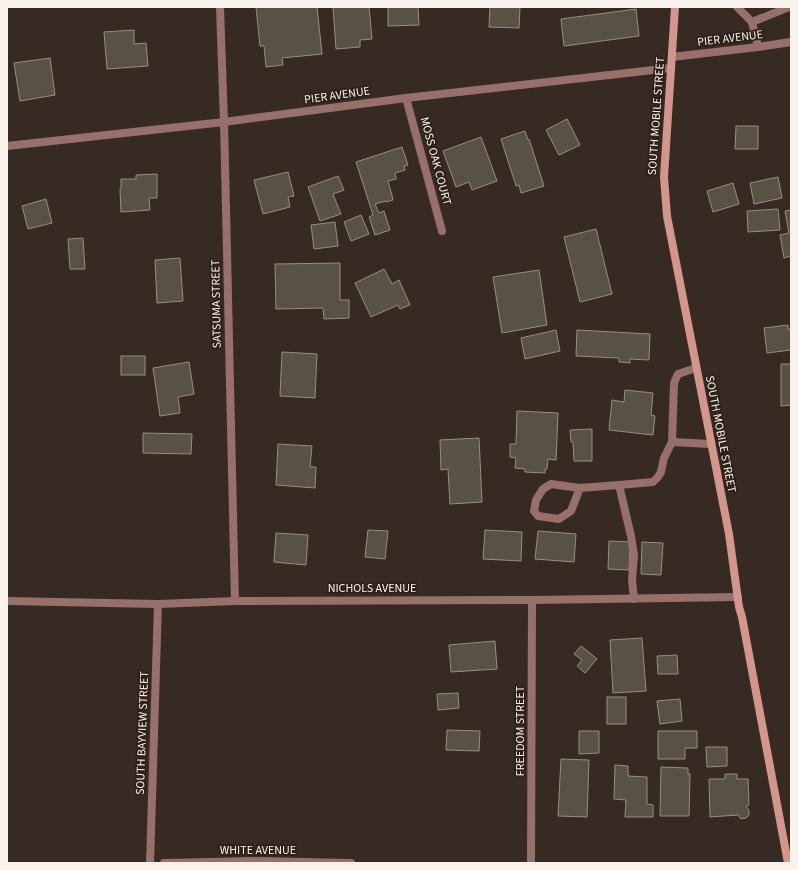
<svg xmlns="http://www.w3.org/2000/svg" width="798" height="870" font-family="'Source Sans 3',sans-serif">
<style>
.building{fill:#595144;stroke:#988f81}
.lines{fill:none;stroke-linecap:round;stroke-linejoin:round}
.lane{stroke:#97706b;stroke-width:8}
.street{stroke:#97706b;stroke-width:8}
.secondary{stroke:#d3968d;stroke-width:8}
.labels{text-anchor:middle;stroke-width:3.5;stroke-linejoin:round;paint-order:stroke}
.street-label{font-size:12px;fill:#faf2ec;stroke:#2c2019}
</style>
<rect width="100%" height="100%" fill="#372a22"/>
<g class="building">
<polygon points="256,7 317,7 322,54 282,58 283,65 266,67 264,46 260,46"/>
<polygon points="333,7 369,7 372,39 360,40 360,47 336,49"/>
<polygon points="388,7 418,7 419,25 388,26"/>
<polygon points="490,7 520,7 519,28 489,27"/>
<polygon points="636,9 639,36 564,46 561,19"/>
<polygon points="134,30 134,44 146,43 148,66 107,69 104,32"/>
<polygon points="50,58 55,95 20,101 14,63"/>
<polygon points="567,119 580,145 559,155 546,130"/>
<polygon points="736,126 758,126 758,149 735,149"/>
<polygon points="525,131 528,140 529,139 544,186 521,193 519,185 516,186 501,139"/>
<polygon points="481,137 497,181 472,190 469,182 456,187 443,151"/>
<polygon points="402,147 408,165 404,166 405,170 395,173 396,179 388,181 393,199 392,199 393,200 386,202 386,201 375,204 379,213 384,211 390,230 375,235 369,217 373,215 356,162"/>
<polygon points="288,172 294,196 288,197 290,207 263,214 254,180"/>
<polygon points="157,174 157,198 149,198 150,210 121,212 120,189 121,188 121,179 136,179 136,175"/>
<polygon points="338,176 344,190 333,194 341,214 320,221 308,187"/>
<polygon points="778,177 782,198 754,204 750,183"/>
<polygon points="733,183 739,204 713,212 707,191"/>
<polygon points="46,199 52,223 28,229 22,206"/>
<polygon points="778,209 780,230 748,232 747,211"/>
<polygon points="791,210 791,256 784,258 780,235 789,233 785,211"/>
<polygon points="361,215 369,234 351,241 344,222"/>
<polygon points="335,222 338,246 314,249 311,225"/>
<polygon points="596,229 612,294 580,302 564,237"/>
<polygon points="83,238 85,269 70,269 68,239"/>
<polygon points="180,258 183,301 157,303 155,260"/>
<polygon points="340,263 340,300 349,300 349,318 324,319 323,308 276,309 275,264"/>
<polygon points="384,269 392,284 399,280 410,305 400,309 398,305 371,317 355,283"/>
<polygon points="539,270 547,325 502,333 493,277"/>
<polygon points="788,325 788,329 791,329 791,350 767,353 764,328"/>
<polygon points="556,330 560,351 525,359 521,338"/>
<polygon points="577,330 650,334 649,360 630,359 630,363 619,362 619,358 576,356"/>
<polygon points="282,352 317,354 315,398 280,396"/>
<rect x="121" y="356" width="24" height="19"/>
<polygon points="189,362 194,394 178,397 180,413 160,416 153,368"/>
<polygon points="781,364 791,364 791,405 781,406"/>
<polygon points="625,390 653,393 651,415 655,416 653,435 609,430 612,400 624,402"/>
<polygon points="517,411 558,413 556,460 548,459 547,469 545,469 545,473 525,472 525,469 515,468 516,458 510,457 510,444 516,444"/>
<polygon points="592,429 592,461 574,461 573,442 571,442 570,430"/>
<polygon points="143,433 192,434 191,454 143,453"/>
<polygon points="479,438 482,502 450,504 448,469 441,470 440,440"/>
<polygon points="278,444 312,446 310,467 316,467 315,488 276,485"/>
<polygon points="368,530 388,531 385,559 365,557"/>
<polygon points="485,530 522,532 521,561 483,559"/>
<polygon points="538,531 576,534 574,562 535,559"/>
<polygon points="276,533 308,535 306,565 274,562"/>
<polygon points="609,541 630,542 629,570 608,569"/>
<polygon points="642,542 663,543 661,575 641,574"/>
<polygon points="642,638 646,691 613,693 610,640"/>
<polygon points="495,641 497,669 451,672 449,645"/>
<polygon points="581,646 597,659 585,673 577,666 582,660 574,654"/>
<polygon points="677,655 678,674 658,674 657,656"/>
<polygon points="458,693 459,708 438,710 437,694"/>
<rect x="607" y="697" width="19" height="27"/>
<polygon points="680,699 682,721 660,724 657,701"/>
<polygon points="447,730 480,731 479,751 446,750"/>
<polygon points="579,731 599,731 599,753 579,754"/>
<polygon points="658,731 697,731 697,748 685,748 685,759 658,759"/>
<polygon points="706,747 727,747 727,766 707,767"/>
<polygon points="561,759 589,760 587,817 558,816"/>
<polygon points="615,765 628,766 628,776 647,777 647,804 653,805 653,817 625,817 626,800 614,799"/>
<polygon points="661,767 688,768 688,774 690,774 689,816 660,816"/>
<polygon points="725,774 737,774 737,779 748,779 749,805 746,807 749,810 749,815 746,818 741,819 738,815 710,817 709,779 725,779"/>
</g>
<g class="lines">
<g class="lane">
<polyline points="737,7 752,22 758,47"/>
<polyline points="752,22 789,7"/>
<polyline points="696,368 678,374 674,383 672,442 711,444"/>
<polyline points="580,488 571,511 559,519 538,516 534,511 536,500 543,489 551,484 580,488 619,485"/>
<polyline points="634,599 632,580 634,555 631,536 619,485 653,482 658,477 661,472 664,458 672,442"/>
</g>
<g class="street">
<polyline points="220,7 224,122 235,601"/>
<polyline points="672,57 758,47 791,42"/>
<polyline points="406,98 442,231"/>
<polyline points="7,146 224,122 406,98 671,68"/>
<polyline points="7,601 158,604 235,601 532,600 738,597"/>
<polyline points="150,863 158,604"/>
<polyline points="164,863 255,861 351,863"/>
<polyline points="531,863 532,600"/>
</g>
<polyline class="secondary" points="675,7 664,177 667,216 729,534 739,607 742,617 788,863"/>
</g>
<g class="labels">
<g class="street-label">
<text transform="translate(730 38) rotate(-7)" y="4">PIER AVENUE</text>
<text transform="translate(337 95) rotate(-8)" y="4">PIER AVENUE</text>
<text transform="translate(656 116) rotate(-86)" y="4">SOUTH MOBILE STREET</text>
<text transform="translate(436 161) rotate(75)" y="4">MOSS OAK COURT</text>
<text transform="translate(216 304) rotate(-91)" y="4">SATSUMA STREET</text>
<text transform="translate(721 434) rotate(79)" y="4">SOUTH MOBILE STREET</text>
<text x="372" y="592">NICHOLS AVENUE</text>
<text transform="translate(520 731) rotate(-90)" y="4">FREEDOM STREET</text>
<text transform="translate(142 733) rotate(-88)" y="4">SOUTH BAYVIEW STREET</text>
<text x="258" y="854">WHITE AVENUE</text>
</g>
</g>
<rect width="798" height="870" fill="none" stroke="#faf2ec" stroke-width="16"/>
</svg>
